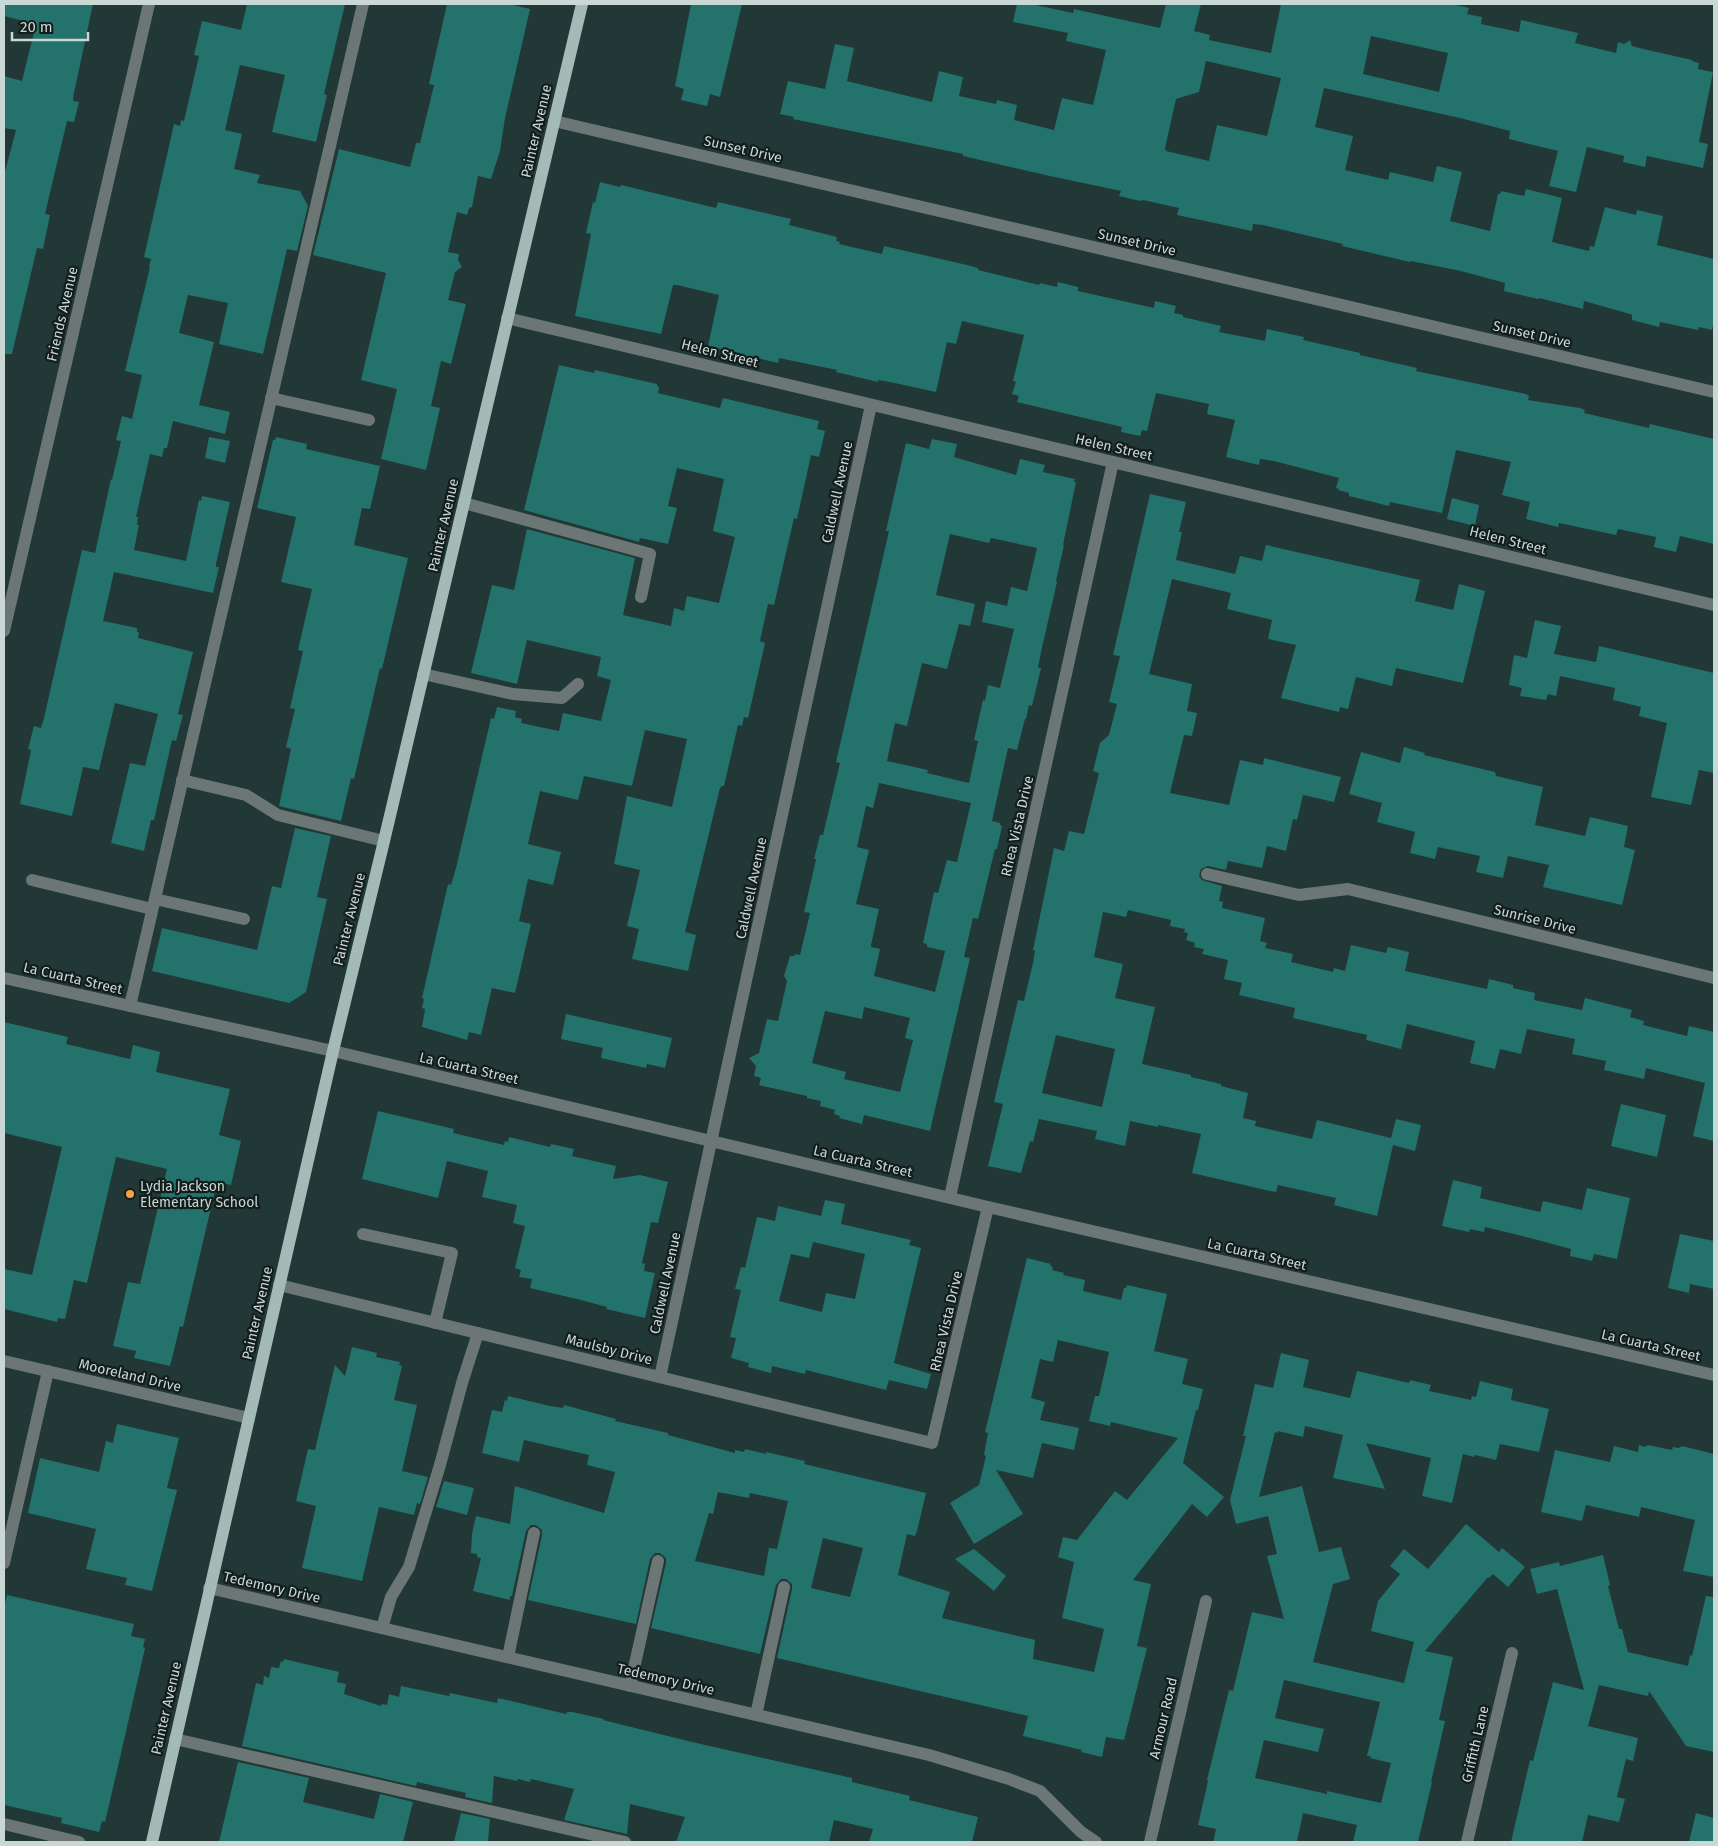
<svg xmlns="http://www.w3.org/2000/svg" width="1718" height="1846" font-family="'Fira Sans',sans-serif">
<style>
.building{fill:#23726b;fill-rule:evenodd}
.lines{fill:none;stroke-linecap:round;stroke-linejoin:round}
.minor{stroke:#6c7775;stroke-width:12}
.major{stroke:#a3bab7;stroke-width:12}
.poi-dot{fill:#f6a247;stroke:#131d1c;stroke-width:2}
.labels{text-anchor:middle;stroke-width:4.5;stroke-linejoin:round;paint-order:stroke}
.street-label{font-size:14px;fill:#c9d7d5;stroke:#131d1c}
.poi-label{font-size:14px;fill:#c9d7d5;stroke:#131d1c;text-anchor:start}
</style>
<rect width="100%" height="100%" fill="#213836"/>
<g class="building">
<polygon points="4,4 93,4 74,93 73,101 79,102 74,122 67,121 45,214 50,215 43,249 37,248 12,354 4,354 4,175 16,130 4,128 4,76 22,81 36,24 4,16"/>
<polygon points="247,4 345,4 324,94 327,95 316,142 272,132 285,75 240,65 225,130 242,134 234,169 260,175 257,183 300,191 308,206 297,251 287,249 263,354 219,344 228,303 188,295 179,333 214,342 199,405 230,412 225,434 173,421 167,448 164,448 162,457 150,454 136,517 138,517 137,525 139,525 134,550 186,561 199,500 201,501 202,496 230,502 216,564 216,567 219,567 213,593 114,572 103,621 137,628 137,632 139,632 138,638 193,652 178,714 183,715 176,741 172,740 154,820 151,820 144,851 111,843 130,763 145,766 158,714 115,703 99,770 83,767 72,816 20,804 31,750 28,749 34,726 41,728 44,718 82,550 95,553 111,479 112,480 121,441 116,440 122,416 132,419 142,375 125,371 150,267 149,267 151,259 144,257 174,124 180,126 181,120 184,121 199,56 194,55 202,21 241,30"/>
<polygon points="447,4 509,4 530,9 505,118 500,151 491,179 478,176 472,207 469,208 467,215 457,212 448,252 459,254 458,260 462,267 455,272 448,300 466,304 451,364 441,361 431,406 440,408 426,470 381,459 397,389 361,380 386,273 313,255 339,149 410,167 416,143 420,143 434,85 429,84"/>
<polygon points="691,4 742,4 720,97 710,94 707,106 681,100 684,89 675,86"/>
<path d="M1017,4H1031L1073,13L1074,9L1160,28L1166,4H1201L1194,31L1210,35L1209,40L1271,53L1281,4H1452L1469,8L1467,14L1482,17L1481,24L1519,32L1521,20L1578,33L1575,43L1616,53L1618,42L1624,44L1630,40L1632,46L1639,48L1692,60V61L1699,63L1698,69L1713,72L1699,142L1708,144L1703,168L1647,156L1645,167L1623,162L1624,156L1587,147L1576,192L1549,186L1558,151L1509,139L1510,131L1460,118L1324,88L1315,127L1353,136L1345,170L1388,180L1390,172L1433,182L1437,166L1462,172L1450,221L1490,231L1498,194H1500L1501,191L1524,196L1526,189L1562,198L1552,242L1589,251L1590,246L1594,247L1605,207L1636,215L1637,210L1663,216L1657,245L1714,259V320L1712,330L1699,327L1698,330L1660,322L1659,327L1632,320V315L1630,314L1584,301L1583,309L1539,298L1538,299L1504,291L1505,283L1461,271L1411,261L1410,262L1342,246L1343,244L1263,225L1253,224L1252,231L1177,215L1179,208L1143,200L1140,201L1119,196L1121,191L1050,176L963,156V154L793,119L794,117L780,114L788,81L825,89L835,44L854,48L847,81L932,102L939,71L963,77L959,96L996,104L997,100L1017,105L1014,120L1054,130L1062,98L1093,105L1106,50L1066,41L1068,33L1013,22ZM1371,36L1448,53L1439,92L1363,74ZM1206,61L1281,78L1267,136L1217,125L1209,161L1166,151L1165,148L1176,99L1199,92Z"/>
<polygon points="600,182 620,187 621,185 716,208 718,202 791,219 789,225 837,237 836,241 840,242 839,244 882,254 884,246 967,265 978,268 978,270 1039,285 1040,283 1057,287 1058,282 1078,287 1078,291 1154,308 1155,301 1176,306 1174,313 1183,315 1183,317 1221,326 1219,332 1265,341 1267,329 1304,337 1303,340 1360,353 1360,355 1417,368 1416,371 1526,394 1529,396 1528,400 1580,408 1585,410 1584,413 1649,428 1650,424 1714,439 1714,544 1680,536 1676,552 1654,547 1656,537 1618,529 1616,535 1559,523 1558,527 1526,519 1530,502 1502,495 1511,462 1456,450 1442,513 1390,502 1389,506 1349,496 1349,493 1338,490 1339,489 1336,488 1339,478 1274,461 1260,459 1259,465 1226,457 1235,420 1207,414 1209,404 1156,393 1147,431 1142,430 1140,436 1121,432 1122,427 1017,402 1019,396 1012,394 1016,382 1013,381 1024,335 962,321 956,344 947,342 936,392 890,382 878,380 878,382 836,372 837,370 779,358 778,363 749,356 748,359 724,354 725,350 708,346 719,295 677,285 673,285 661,334 575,316 591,234 586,233 593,202 595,203"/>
<polygon points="559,365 594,373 595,370 657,384 657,386 659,387 658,393 720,408 723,398 819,421 817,429 825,431 819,457 811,455 797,519 794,518 774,605 768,604 760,641 765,643 748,718 744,717 742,726 738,725 724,786 722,786 720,788 685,932 696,935 688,971 632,959 639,929 627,926 640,870 614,864 627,796 672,807 687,739 645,730 632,786 584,776 578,800 540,791 528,844 561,852 553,885 528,879 519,921 531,924 515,993 492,988 481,1035 469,1032 467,1040 422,1027 425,1009 422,1008 424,999 422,998 448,884 451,885 456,868 491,718 494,719 497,707 516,711 515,717 522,719 521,723 559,731 563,713 601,721 611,680 597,676 601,657 527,640 517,684 471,673 492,585 514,590 527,529 635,558 623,615 671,626 674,608 684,611 687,596 719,603 735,537 713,531 724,479 677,468 668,506 677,508 668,544 640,538 639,542 524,510"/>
<polygon points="209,437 230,441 225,463 205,458"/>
<polygon points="276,437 307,444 306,449 380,466 370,509 362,508 354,545 408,558 382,669 380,668 354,779 351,778 341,821 279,806 291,749 286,747 295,709 290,708 303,651 298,650 312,589 281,582 296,517 257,508 273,440 275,440"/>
<path d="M932,439L957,444L954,457L1016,475L1020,459L1045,465L1043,472L1075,479L1074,482H1076L1063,545H1064L1056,581L1057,582L1041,652L1038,668H1041L1032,706L1029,705L1026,719H1025L1017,750L1008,748L992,821L1000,823V825L1002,826L997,849H995L978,919L973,918L964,957L970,958L930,1131L864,1115L862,1124L839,1118L840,1116L834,1114L835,1110L820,1106L821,1101L807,1098V1096L759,1085L761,1078L754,1076L756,1066L749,1058L759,1053L767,1019L778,1021L787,981L784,976L790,956H794L795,954L800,955L810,913L804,912L815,864L816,859H814L820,835H823L840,763L836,762L889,531H886L906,443L929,449ZM950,534L989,543L991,538L1037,548L1027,591L1011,587L1007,606L986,601L982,622L1014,629L1000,688L988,685L985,701L983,700L974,740L978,741L969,783L927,773L928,770L887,761L895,723L907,726L922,663L947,669L959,624L970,626L975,604L936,595ZM879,783L971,803L957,862L947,860L938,893L934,892L923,943L927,944V947L945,951L935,992L874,976L880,949L871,947V945L879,909L856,904L869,850L857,847L866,806L873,808ZM864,1007L910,1018L905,1038L913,1040L900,1092L844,1079L846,1072L812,1063L825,1011L862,1019Z"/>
<path d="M1150,494L1186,502L1179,532H1182L1176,560L1235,574L1240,556L1262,561L1266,545L1420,580L1415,601L1453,610L1459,584L1485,591L1463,683L1396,668L1392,686L1356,677L1348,709L1340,707L1339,712L1281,698L1296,645L1268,639L1272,620L1227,609L1231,593L1172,579L1149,674L1192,684L1187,711L1197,713L1192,736L1184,735L1170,793L1229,805L1240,760L1263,765L1264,758L1341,777L1334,802L1303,795L1297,820L1293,819L1286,851L1267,846L1262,868L1228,861L1226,870L1208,866L1201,869L1199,876L1202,880L1222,886L1219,901L1223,902L1222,908L1265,918L1260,941L1267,943L1265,948L1293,954L1291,962L1333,972L1334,968L1345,971L1351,945L1386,953L1388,947L1409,952L1405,971L1487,989L1489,979L1513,985V988L1535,993L1534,1000L1582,1010L1585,998L1632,1010L1630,1017L1644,1021L1643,1025L1687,1036L1689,1026L1714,1032V1141L1693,1136L1705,1083L1646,1068L1644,1079L1604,1070L1606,1061L1572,1054L1575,1039L1527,1029L1521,1054L1500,1049L1495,1069L1470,1063L1475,1041L1407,1024L1401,1049L1366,1040L1367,1035L1293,1018L1295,1008L1239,995L1242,983L1224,979L1228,960L1202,954L1204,949L1194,947L1195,943L1186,940L1188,933L1184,932L1185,929L1170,926L1171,920L1128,910L1126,917L1103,912L1094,957L1123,964L1115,998L1155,1007L1142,1064L1191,1075V1077L1221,1084V1086L1248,1093L1243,1118L1256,1121L1255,1126L1312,1139L1317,1120L1391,1138L1396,1119L1421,1125L1415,1151L1393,1145L1377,1216L1334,1205L1336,1198L1278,1185L1276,1192L1270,1191L1192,1173L1201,1134L1158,1125V1127L1130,1121L1125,1146L1095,1139L1097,1131L1039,1119L1033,1142L1030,1141L1021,1173L988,1166L1003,1104L994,1102L1018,1000L1024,1001L1033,963L1035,951L1033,950L1054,848L1064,851L1069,831L1084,834L1099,773L1093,771L1100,743L1109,735L1117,704L1109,702L1120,656L1113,655ZM1056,1035L1115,1049L1102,1107L1042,1093Z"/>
<polygon points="1452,498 1479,505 1475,526 1447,519"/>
<polygon points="1535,620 1561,626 1554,654 1596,662 1599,646 1714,673 1714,773 1699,770 1691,805 1651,797 1667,723 1639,716 1641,707 1613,700 1615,688 1560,676 1556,696 1548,694 1546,700 1520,696 1522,688 1509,685 1514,655 1527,658"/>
<polygon points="1404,747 1425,753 1424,755 1495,772 1496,776 1543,787 1535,825 1585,836 1590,817 1628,826 1624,847 1635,850 1622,905 1543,887 1549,865 1508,856 1503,878 1476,872 1480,856 1438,847 1435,859 1410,853 1415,832 1377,822 1382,803 1349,794 1361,752 1400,763"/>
<polygon points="295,828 331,836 317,897 327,899 306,992 289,1003 152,971 162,928 257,950 272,886 281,888"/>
<polygon points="566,1014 672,1038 665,1068 647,1064 646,1068 601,1058 603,1048 561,1039"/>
<polygon points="4,1022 68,1037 66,1044 130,1059 133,1045 160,1052 156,1072 230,1089 219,1135 241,1141 231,1185 217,1182 183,1327 180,1326 170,1366 134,1358 136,1351 113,1346 128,1282 140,1284 167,1169 116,1157 87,1283 74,1280 65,1319 58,1318 57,1322 4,1309 4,1269 32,1275 62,1147 4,1133"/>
<polygon points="1621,1104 1666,1115 1657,1157 1611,1146"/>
<polygon points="378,1111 454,1129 453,1133 504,1145 505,1141 508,1142 509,1137 550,1147 551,1144 574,1149 572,1156 616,1166 613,1179 640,1175 668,1182 658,1223 651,1222 642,1263 645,1264 644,1271 655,1273 645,1318 606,1309 607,1307 581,1300 530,1288 532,1279 519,1277 521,1270 515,1268 525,1226 513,1223 517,1205 482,1197 488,1171 447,1161 438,1198 362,1179"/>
<polygon points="1453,1180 1482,1187 1480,1198 1540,1212 1543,1201 1582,1210 1587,1188 1630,1198 1617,1259 1594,1254 1592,1261 1570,1256 1571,1249 1534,1239 1485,1227 1484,1232 1470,1229 1469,1232 1442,1226"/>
<path d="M825,1200L845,1204L841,1224L911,1240L909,1245L921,1248L894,1363L931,1374L927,1389L889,1380L886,1390L806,1370L805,1374L772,1366L771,1373L748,1367L749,1363L731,1358L736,1338L730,1337L741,1290L735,1289L741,1267L745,1268L757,1217L775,1221L778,1206L821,1216ZM813,1242L865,1254L855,1299L826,1293L822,1312L779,1301L791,1254L809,1258Z"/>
<polygon points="1680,1234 1714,1241 1714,1289 1690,1284 1689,1293 1668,1288"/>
<path d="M1027,1258L1051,1264L1050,1266L1053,1267L1052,1270L1064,1273L1063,1275L1085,1280L1083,1291L1121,1300L1124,1288H1126L1127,1285L1167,1294L1154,1351L1188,1359L1182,1384L1203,1389L1198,1410H1196L1183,1463L1224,1497L1207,1517L1192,1504L1133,1580L1151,1584L1137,1646L1147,1648L1124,1740L1106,1737L1102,1757L1081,1752L1082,1750L1023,1736L1028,1716L777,1658L792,1589V1584L786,1579H781L776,1585L760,1654L651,1628L666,1563V1558L660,1553H655L650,1559L636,1624L528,1600L542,1535V1530L536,1525H531L526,1531L512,1596H510V1600L473,1591L481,1558L477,1557V1554L471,1553L472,1534L476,1516L510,1524L515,1486L604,1513L615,1472L587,1465L589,1455L524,1440L519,1462L482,1453L492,1410L502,1412L505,1400L507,1401L508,1396L550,1406L563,1408L564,1405L616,1419L615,1421L668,1433V1435L735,1453V1450L744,1452L745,1449L766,1454V1452L805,1461L804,1464L926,1493L917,1531L915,1536L907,1534L898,1575L950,1592L942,1618L1035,1640L1033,1659L1094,1672L1104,1629L1062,1618L1074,1562L1058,1557L1063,1537L1077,1540L1115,1491L1127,1500L1178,1438L1111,1422L1110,1426L1089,1421L1095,1396H1099L1109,1352L1058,1340L1053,1362L1040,1359L1031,1398L1045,1402L1040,1420L1079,1428L1074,1450L1042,1443L1033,1478L996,1470L1023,1514L974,1544L950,1503L979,1485L986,1456L984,1455L988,1433L985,1432ZM718,1492L749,1498L750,1493L788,1501L777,1549L769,1548L764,1576L695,1561L709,1513L713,1514ZM823,1538L863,1548L850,1597L811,1588Z"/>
<polygon points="352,1347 377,1353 376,1357 400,1362 399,1365 402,1366 394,1400 417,1405 402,1471 428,1477 420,1504 417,1503 414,1515 379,1507 362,1581 302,1568 316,1506 296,1501 308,1449 315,1450 335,1365 345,1376"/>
<path d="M1281,1353L1309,1360L1303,1387L1350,1398L1357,1371L1409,1383L1410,1380L1431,1385L1429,1391L1471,1400L1472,1396L1476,1397L1480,1381L1513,1389L1511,1400L1549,1409L1539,1452L1500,1444L1496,1460L1475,1455L1474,1457L1463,1454L1452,1503L1422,1496L1431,1458L1366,1443L1385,1489L1333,1478L1343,1435L1305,1426L1303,1437L1278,1431V1433L1275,1432L1259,1497L1302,1486L1319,1552L1341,1547L1350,1579L1333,1584L1313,1662L1404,1683L1414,1642L1371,1631L1378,1601L1400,1574L1390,1566L1404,1549L1428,1569L1466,1524L1499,1552L1502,1548L1525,1567L1508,1587L1493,1574L1489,1578L1488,1577L1425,1651L1453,1657L1439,1720L1445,1721L1431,1782H1432L1418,1842H1353L1357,1825L1303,1813L1297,1842H1213L1216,1829L1198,1825L1208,1781L1207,1780L1229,1690L1233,1691L1252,1612L1284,1619L1267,1556L1277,1554L1268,1516L1236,1524L1230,1500L1246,1436H1243L1255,1384L1273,1388ZM1284,1680L1380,1702L1367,1756H1371L1370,1758L1391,1763L1381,1803L1327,1791V1794L1255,1778L1264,1740L1318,1752L1324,1729L1275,1718Z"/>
<polygon points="117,1424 179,1438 167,1488 177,1490 152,1591 125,1585 127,1578 86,1569 96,1529 28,1513 40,1458 99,1472 106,1441 113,1443"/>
<polygon points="1639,1445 1645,1447 1648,1445 1672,1450 1673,1447 1679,1448 1682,1446 1714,1454 1714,1577 1683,1571 1695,1520 1641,1507 1639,1517 1586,1505 1582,1521 1541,1512 1555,1450 1610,1462 1614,1446 1638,1452"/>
<polygon points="444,1481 474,1488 467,1515 436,1507"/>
<polygon points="974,1549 1006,1576 994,1591 955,1559"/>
<polygon points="1603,1555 1610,1585 1608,1586 1619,1629 1622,1629 1628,1652 1688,1666 1690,1655 1692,1656 1706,1596 1714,1597 1714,1752 1686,1746 1649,1691 1648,1696 1599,1685 1588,1726 1638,1738 1633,1761 1626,1759 1617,1797 1625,1799 1619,1822 1588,1815 1582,1842 1511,1842 1530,1760 1533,1761 1553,1682 1584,1690 1557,1589 1537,1594 1530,1569 1559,1562 1560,1566"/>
<polygon points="7,1595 134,1624 131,1636 145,1639 143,1647 145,1648 119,1762 105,1822 102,1821 99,1832 61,1823 62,1818 4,1805 4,1607"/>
<polygon points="284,1659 339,1672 337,1682 346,1684 344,1694 381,1706 382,1704 387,1705 389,1694 399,1697 401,1686 449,1696 450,1693 497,1703 498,1698 566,1714 567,1712 572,1712 604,1719 603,1720 692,1742 852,1778 852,1782 910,1796 909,1800 978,1817 972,1842 869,1842 873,1829 834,1820 829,1842 676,1842 685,1817 630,1804 627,1834 564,1820 574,1789 531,1779 530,1782 518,1779 517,1781 494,1776 492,1803 465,1797 466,1793 417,1782 416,1786 242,1746 256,1683 263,1685 264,1676 269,1678 271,1667 279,1668 281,1661 283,1662"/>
<polygon points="238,1762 309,1778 303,1802 374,1819 380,1794 413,1802 403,1842 219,1842"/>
<polygon points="461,1813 490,1819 488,1842 454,1842"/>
<polygon points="1696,1813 1714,1818 1714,1842 1689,1842"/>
</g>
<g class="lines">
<g class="minor">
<polyline points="554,121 1714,392"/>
<polyline points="507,318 1714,605"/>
<polyline points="271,398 369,420"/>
<polyline points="464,503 650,554 641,597"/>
<polyline points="4,631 149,4"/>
<polyline points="423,674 513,694 562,698 578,684"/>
<polyline points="182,780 246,795 278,815 384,841"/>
<polyline points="1207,874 1299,895 1348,889 1714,978"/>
<polyline points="32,880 152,909"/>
<polyline points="155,899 244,919"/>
<polyline points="4,978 333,1051 988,1207 1714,1375"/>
<polyline points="130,1006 363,4"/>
<polyline points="950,1197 1113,462"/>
<polyline points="363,1234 452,1253 435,1323"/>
<polyline points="279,1285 932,1443 988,1207"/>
<polyline points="4,1361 249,1418"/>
<polyline points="660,1377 871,405"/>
<polyline points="4,1563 48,1371"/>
<polyline points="209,1588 929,1755 1009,1779 1040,1791 1081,1832 1096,1842"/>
<polyline points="382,1628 391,1597 409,1567 440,1465 462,1383 478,1333"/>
<polyline points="508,1657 534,1533"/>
<polyline points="630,1686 658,1561"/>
<polyline points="756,1715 784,1587"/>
<polyline points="175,1739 625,1842"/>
<polyline points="4,1824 79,1842"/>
<polyline points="1150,1842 1206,1601"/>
<polyline points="1467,1842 1512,1653"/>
</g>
<polyline class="major" points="152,1842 333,1051 384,841 582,4"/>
</g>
<circle class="poi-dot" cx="130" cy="1194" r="5"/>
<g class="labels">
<g class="street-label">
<text transform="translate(536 131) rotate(-77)" y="5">Painter Avenue</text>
<text transform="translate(743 149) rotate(13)" y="5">Sunset Drive</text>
<text transform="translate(1137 242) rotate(13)" y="5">Sunset Drive</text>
<text transform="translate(62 314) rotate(-77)" y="5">Friends Avenue</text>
<text transform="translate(1532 334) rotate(13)" y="5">Sunset Drive</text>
<text transform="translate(720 353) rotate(14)" y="5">Helen Street</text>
<text transform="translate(1114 447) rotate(13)" y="5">Helen Street</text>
<text transform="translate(837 492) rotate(-78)" y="5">Caldwell Avenue</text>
<text transform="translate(443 525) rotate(-77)" y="5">Painter Avenue</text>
<text transform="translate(1508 540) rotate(14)" y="5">Helen Street</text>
<text transform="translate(1017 826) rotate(-77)" y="5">Rhea Vista Drive</text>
<text transform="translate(751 888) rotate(-78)" y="5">Caldwell Avenue</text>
<text transform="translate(349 919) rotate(-76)" y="5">Painter Avenue</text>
<text transform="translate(1535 919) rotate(14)" y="5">Sunrise Drive</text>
<text transform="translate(73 978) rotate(13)" y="5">La Cuarta Street</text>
<text transform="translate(469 1068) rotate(13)" y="5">La Cuarta Street</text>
<text transform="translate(863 1161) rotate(13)" y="5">La Cuarta Street</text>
<text transform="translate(1257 1254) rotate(13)" y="5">La Cuarta Street</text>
<text transform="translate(665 1283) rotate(-78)" y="5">Caldwell Avenue</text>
<text transform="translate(257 1313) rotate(-77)" y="5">Painter Avenue</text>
<text transform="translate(946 1321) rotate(-77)" y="5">Rhea Vista Drive</text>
<text transform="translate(1651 1345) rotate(13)" y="5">La Cuarta Street</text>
<text transform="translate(609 1349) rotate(14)" y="5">Maulsby Drive</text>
<text transform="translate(130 1375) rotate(13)" y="5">Mooreland Drive</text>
<text transform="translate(272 1587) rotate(13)" y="5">Tedemory Drive</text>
<text transform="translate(666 1679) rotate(13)" y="5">Tedemory Drive</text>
<text transform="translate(166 1708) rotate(-77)" y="5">Painter Avenue</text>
<text transform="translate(1163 1718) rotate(-77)" y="5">Armour Road</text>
<text transform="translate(1475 1744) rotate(-77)" y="5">Griffith Lane</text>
</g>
<g class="poi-label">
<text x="140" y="1191">Lydia Jackson<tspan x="140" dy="16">Elementary School</tspan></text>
</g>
</g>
<rect width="1718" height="1846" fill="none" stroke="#c9d7d5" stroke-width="10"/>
<path d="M12 32v8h76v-8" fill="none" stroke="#c9d7d5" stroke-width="2.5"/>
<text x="20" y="32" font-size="15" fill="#c9d7d5" stroke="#131d1c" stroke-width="4" paint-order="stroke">20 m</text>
</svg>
